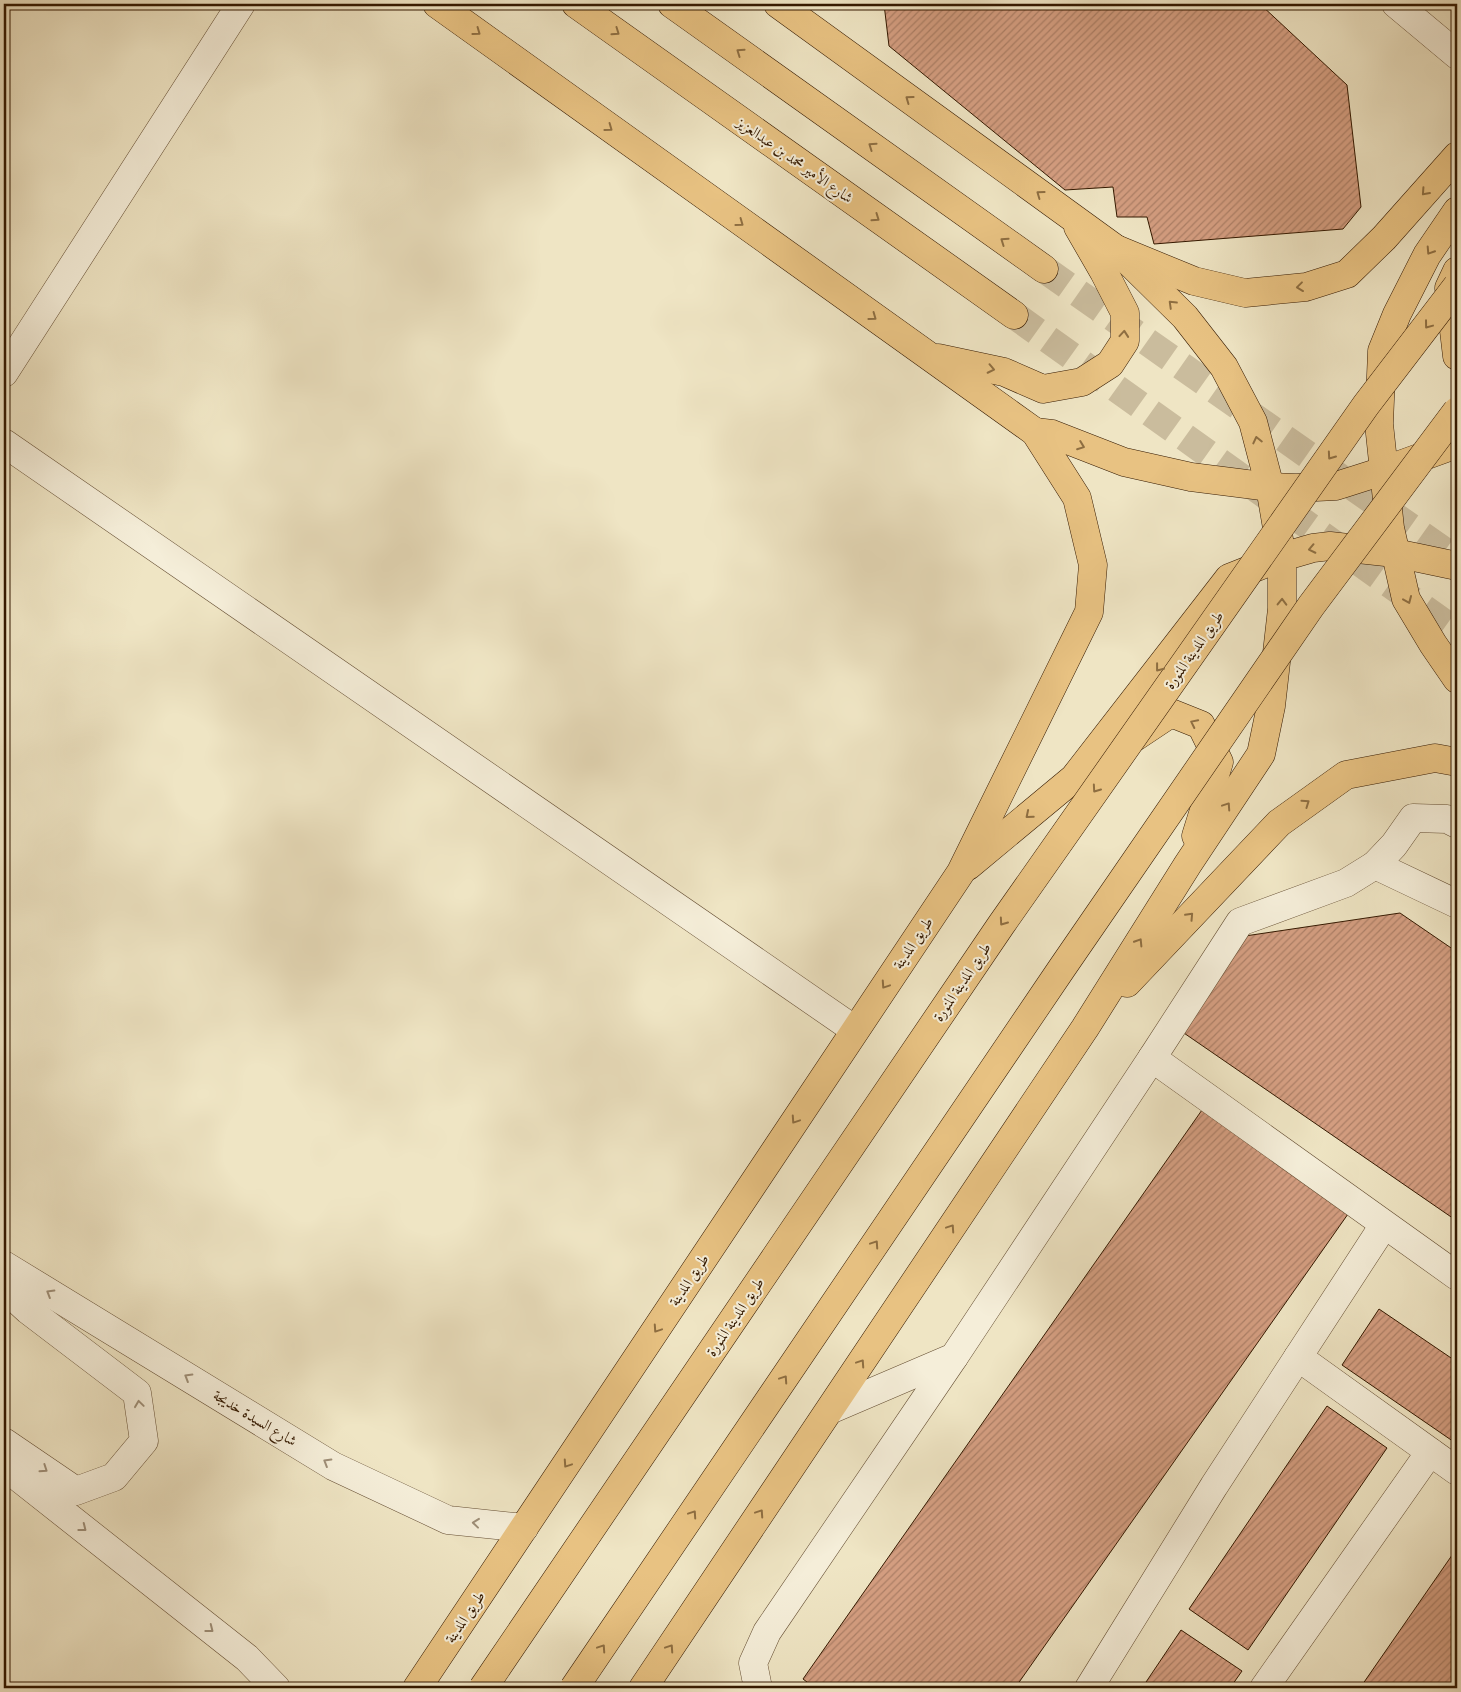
<svg xmlns="http://www.w3.org/2000/svg" width="1461" height="1692" font-family="'Sorts Mill Goudy',Amiri,serif">
<style>
.building{fill:url(#building-hatch);stroke:#341900}
.lines{fill:none;stroke-linecap:round;stroke-linejoin:round}
.major-tunnel{stroke:#cabc9d;stroke-width:28;stroke-dasharray:28 14;stroke-linecap:butt}
.minor-casing{stroke:#634c31;stroke-width:29}
.major-casing{stroke:#341900;stroke-width:29}
.minor{stroke:#f5eed9;stroke-width:28}
.major{stroke:#e8c282;stroke-width:28}
.highway-bridge-casing{stroke:#341900;stroke-width:29;stroke-linecap:butt}
.highway-bridge{stroke:#e8c282;stroke-width:28}
.oneway{stroke:#8e6e41}
.oneway2{stroke:#9e8e77}
.labels{text-anchor:middle;stroke-width:4;stroke-linejoin:round;paint-order:stroke}
.street-label{font-size:15px;fill:#341900;stroke:#f5eed9}
</style>
<defs>
<pattern id="building-hatch" width="6" height="6" patternUnits="userSpaceOnUse" patternTransform="scale(1.25)"><rect width="6" height="6" fill="#d49e81"/><path d="M-1 1l2-2M0 6l6-6M5 7l2-2" fill="none" stroke="#ad8067"/></pattern>
</defs>
<rect width="100%" height="100%" fill="#efe5c4"/>
<filter id="stains"><feTurbulence type="fractalNoise" baseFrequency=".004" numOctaves="4"/><feColorMatrix values="0 0 0 0 .2 0 0 0 0 .09 0 0 0 0 .02 0 0 0 .5 -.17"/></filter>
<radialGradient id="worn" r=".72"><stop offset=".6" stop-color="#630" stop-opacity="0"/><stop offset="1" stop-color="#630" stop-opacity=".3"/></radialGradient>
<g class="building">
<polygon points="884,4 1260,4 1347,85 1361,207 1343,229 1154,244 1147,217 1117,217 1113,187 1065,190 889,46"/>
<polygon points="1400,913 1457,952 1457,1221 1181,1031 1245,936"/>
<polygon points="1202,1110 1348,1214 1015,1688 815,1688 803,1679"/>
<polygon points="1379,1309 1457,1362 1457,1444 1342,1365"/>
<polygon points="1327,1406 1387,1448 1248,1650 1189,1609"/>
<polygon points="1457,1548 1457,1688 1360,1688"/>
<polygon points="1181,1630 1242,1671 1230,1688 1142,1688"/>
</g>
<g class="lines">
<g class="major-tunnel">
<polyline points="1044,269 1457,560"/>
<polyline points="1014,315 1457,632"/>
</g>
<defs>
<g id="minor">
<polyline points="1396,4 1457,55"/>
<polyline points="4,373 241,4"/>
<polyline points="4,443 855,1030"/>
<polyline points="1457,824 1447,819 1413,818 1394,845 1375,865 1346,883 1240,922 1152,1058 1457,1276"/>
<polyline points="1375,865 1457,904"/>
<polyline points="4,1265 333,1466 448,1520 524,1528"/>
<polyline points="4,1288 28,1310 137,1393 144,1441 114,1477 76,1491 4,1442"/>
<polyline points="1298,1357 1457,1471"/>
<polyline points="830,1410 954,1357 1152,1058"/>
<polyline points="4,1466 247,1658 276,1688"/>
<polyline points="758,1688 753,1663 767,1632 954,1357"/>
<polyline points="1089,1688 1214,1486 1384,1225"/>
<polyline points="1264,1688 1430,1452"/>
</g>
<g id="major">
<polyline points="576,4 1014,315"/>
<polyline points="672,4 1044,269"/>
<polyline points="778,4 1116,249 1194,281 1245,293 1306,287 1347,274 1384,238 1457,156"/>
<polyline points="1457,211 1427,255 1397,314 1382,351 1379,424 1390,528 1406,599 1433,644 1457,679"/>
<polyline points="1457,271 1449,288 1457,356"/>
<polyline points="938,358 1004,372 1043,389 1082,382 1110,364 1125,341 1125,313 1104,272 1078,227"/>
<polyline points="1035,432 1052,434 1124,462 1191,477 1270,487 1296,488 1336,486 1383,471 1457,444"/>
<polyline points="1132,739 1171,713 1201,725 1219,762 1196,836"/>
<polyline points="968,866 1074,778 1229,578 1282,557 1313,548 1330,546 1395,553 1457,566"/>
<polyline points="1127,983 1279,823 1346,775 1435,758 1457,762"/>
<polyline points="417,1688 961,872 1089,612 1093,565 1077,498 1035,432 437,4"/>
<polyline points="643,1688 1085,1028 1188,864 1261,754 1271,706 1282,609 1282,557 1270,487 1253,422 1224,367 1185,317 1116,249"/>
</g>
</defs>
<use href="#minor" class="minor-casing"/>
<use href="#major" class="major-casing"/>
<use href="#minor" class="minor"/>
<use href="#major" class="major"/>
<defs>
<g id="highway-bridge">
<polyline points="483,1688 1001,925 1366,405 1457,286"/>
<polyline points="574,1688 1062,968 1311,606 1457,411"/>
</g>
</defs>
<use href="#highway-bridge" class="highway-bridge-casing"/>
<use href="#highway-bridge" class="highway-bridge"/>
</g>
<defs><path id="oneway-chevron" d="M-2-3.5L2.5 0L-2 3.5" fill="none" stroke-width="1.6" stroke-linecap="round" stroke-linejoin="round" transform="scale(1.25)"/></defs>
<g class="oneway">
<use href="#oneway-chevron" transform="translate(477 32) rotate(36)"/>
<use href="#oneway-chevron" transform="translate(616 32) rotate(35)"/>
<use href="#oneway-chevron" transform="translate(740 52) rotate(-145)"/>
<use href="#oneway-chevron" transform="translate(909 99) rotate(-144)"/>
<use href="#oneway-chevron" transform="translate(609 128) rotate(36)"/>
<use href="#oneway-chevron" transform="translate(872 146) rotate(-145)"/>
<use href="#oneway-chevron" transform="translate(1425 192) rotate(132)"/>
<use href="#oneway-chevron" transform="translate(1040 194) rotate(-144)"/>
<use href="#oneway-chevron" transform="translate(876 218) rotate(35)"/>
<use href="#oneway-chevron" transform="translate(740 223) rotate(36)"/>
<use href="#oneway-chevron" transform="translate(1004 241) rotate(-145)"/>
<use href="#oneway-chevron" transform="translate(1430 251) rotate(123)"/>
<use href="#oneway-chevron" transform="translate(1300 287) rotate(173)"/>
<use href="#oneway-chevron" transform="translate(1172 304) rotate(-136)"/>
<use href="#oneway-chevron" transform="translate(873 317) rotate(36)"/>
<use href="#oneway-chevron" transform="translate(1428 325) rotate(127)"/>
<use href="#oneway-chevron" transform="translate(1124 334) rotate(-85)"/>
<use href="#oneway-chevron" transform="translate(991 369) rotate(12)"/>
<use href="#oneway-chevron" transform="translate(1257 440) rotate(-103)"/>
<use href="#oneway-chevron" transform="translate(1081 446) rotate(21)"/>
<use href="#oneway-chevron" transform="translate(1331 456) rotate(125)"/>
<use href="#oneway-chevron" transform="translate(1312 549) rotate(168)"/>
<use href="#oneway-chevron" transform="translate(1408 600) rotate(67)"/>
<use href="#oneway-chevron" transform="translate(1282 602) rotate(-89)"/>
<use href="#oneway-chevron" transform="translate(1159 668) rotate(128)"/>
<use href="#oneway-chevron" transform="translate(1194 723) rotate(-154)"/>
<use href="#oneway-chevron" transform="translate(1096 789) rotate(125)"/>
<use href="#oneway-chevron" transform="translate(1306 803) rotate(-35)"/>
<use href="#oneway-chevron" transform="translate(1227 806) rotate(-56)"/>
<use href="#oneway-chevron" transform="translate(1029 815) rotate(140)"/>
<use href="#oneway-chevron" transform="translate(1190 916) rotate(-47)"/>
<use href="#oneway-chevron" transform="translate(1003 922) rotate(125)"/>
<use href="#oneway-chevron" transform="translate(1139 942) rotate(-58)"/>
<use href="#oneway-chevron" transform="translate(885 985) rotate(124)"/>
<use href="#oneway-chevron" transform="translate(795 1120) rotate(124)"/>
<use href="#oneway-chevron" transform="translate(951 1228) rotate(-56)"/>
<use href="#oneway-chevron" transform="translate(875 1244) rotate(-56)"/>
<use href="#oneway-chevron" transform="translate(657 1329) rotate(124)"/>
<use href="#oneway-chevron" transform="translate(861 1363) rotate(-56)"/>
<use href="#oneway-chevron" transform="translate(784 1379) rotate(-56)"/>
<use href="#oneway-chevron" transform="translate(567 1464) rotate(124)"/>
<use href="#oneway-chevron" transform="translate(760 1513) rotate(-56)"/>
<use href="#oneway-chevron" transform="translate(693 1514) rotate(-56)"/>
<use href="#oneway-chevron" transform="translate(602 1648) rotate(-56)"/>
<use href="#oneway-chevron" transform="translate(670 1648) rotate(-56)"/>
</g>
<g class="oneway2">
<use href="#oneway-chevron" transform="translate(50 1293) rotate(-149)"/>
<use href="#oneway-chevron" transform="translate(188 1377) rotate(-149)"/>
<use href="#oneway-chevron" transform="translate(139 1404) rotate(-98)"/>
<use href="#oneway-chevron" transform="translate(327 1462) rotate(-149)"/>
<use href="#oneway-chevron" transform="translate(44 1469) rotate(34)"/>
<use href="#oneway-chevron" transform="translate(476 1523) rotate(-174)"/>
<use href="#oneway-chevron" transform="translate(83 1528) rotate(38)"/>
<use href="#oneway-chevron" transform="translate(210 1629) rotate(38)"/>
</g>
<g class="labels">
<g class="street-label">
<text transform="translate(795 160) rotate(35)" y="5">شارع الأمير محمد بن عبدالعزيز</text>
<text transform="translate(1194 650) rotate(-55)" y="5">طريق المدينة المنورة</text>
<text transform="translate(913 943) rotate(-56)" y="5">طريق المدينة</text>
<text transform="translate(962 982) rotate(-56)" y="5">طريق المدينة المنورة</text>
<text transform="translate(689 1280) rotate(-56)" y="5">طريق المدينة</text>
<text transform="translate(735 1317) rotate(-56)" y="5">طريق المدينة المنورة</text>
<text transform="translate(255 1418) rotate(31)" y="5">شارع السيدة خديجة</text>
<text transform="translate(465 1617) rotate(-56)" y="5">طريق المدينة</text>
</g>
</g>
<rect width="1461" height="1692" fill="none" stroke="#efe5c4" stroke-width="20"/>
<rect x="5" y="5" width="1451" height="1682" fill="none" stroke="#341900" stroke-width="2.5"/>
<rect x="10" y="10" width="1441" height="1672" fill="none" stroke="#341900"/>
<rect width="100%" height="100%" filter="url(#stains)"/>
<rect width="100%" height="100%" fill="url(#worn)"/>
</svg>
